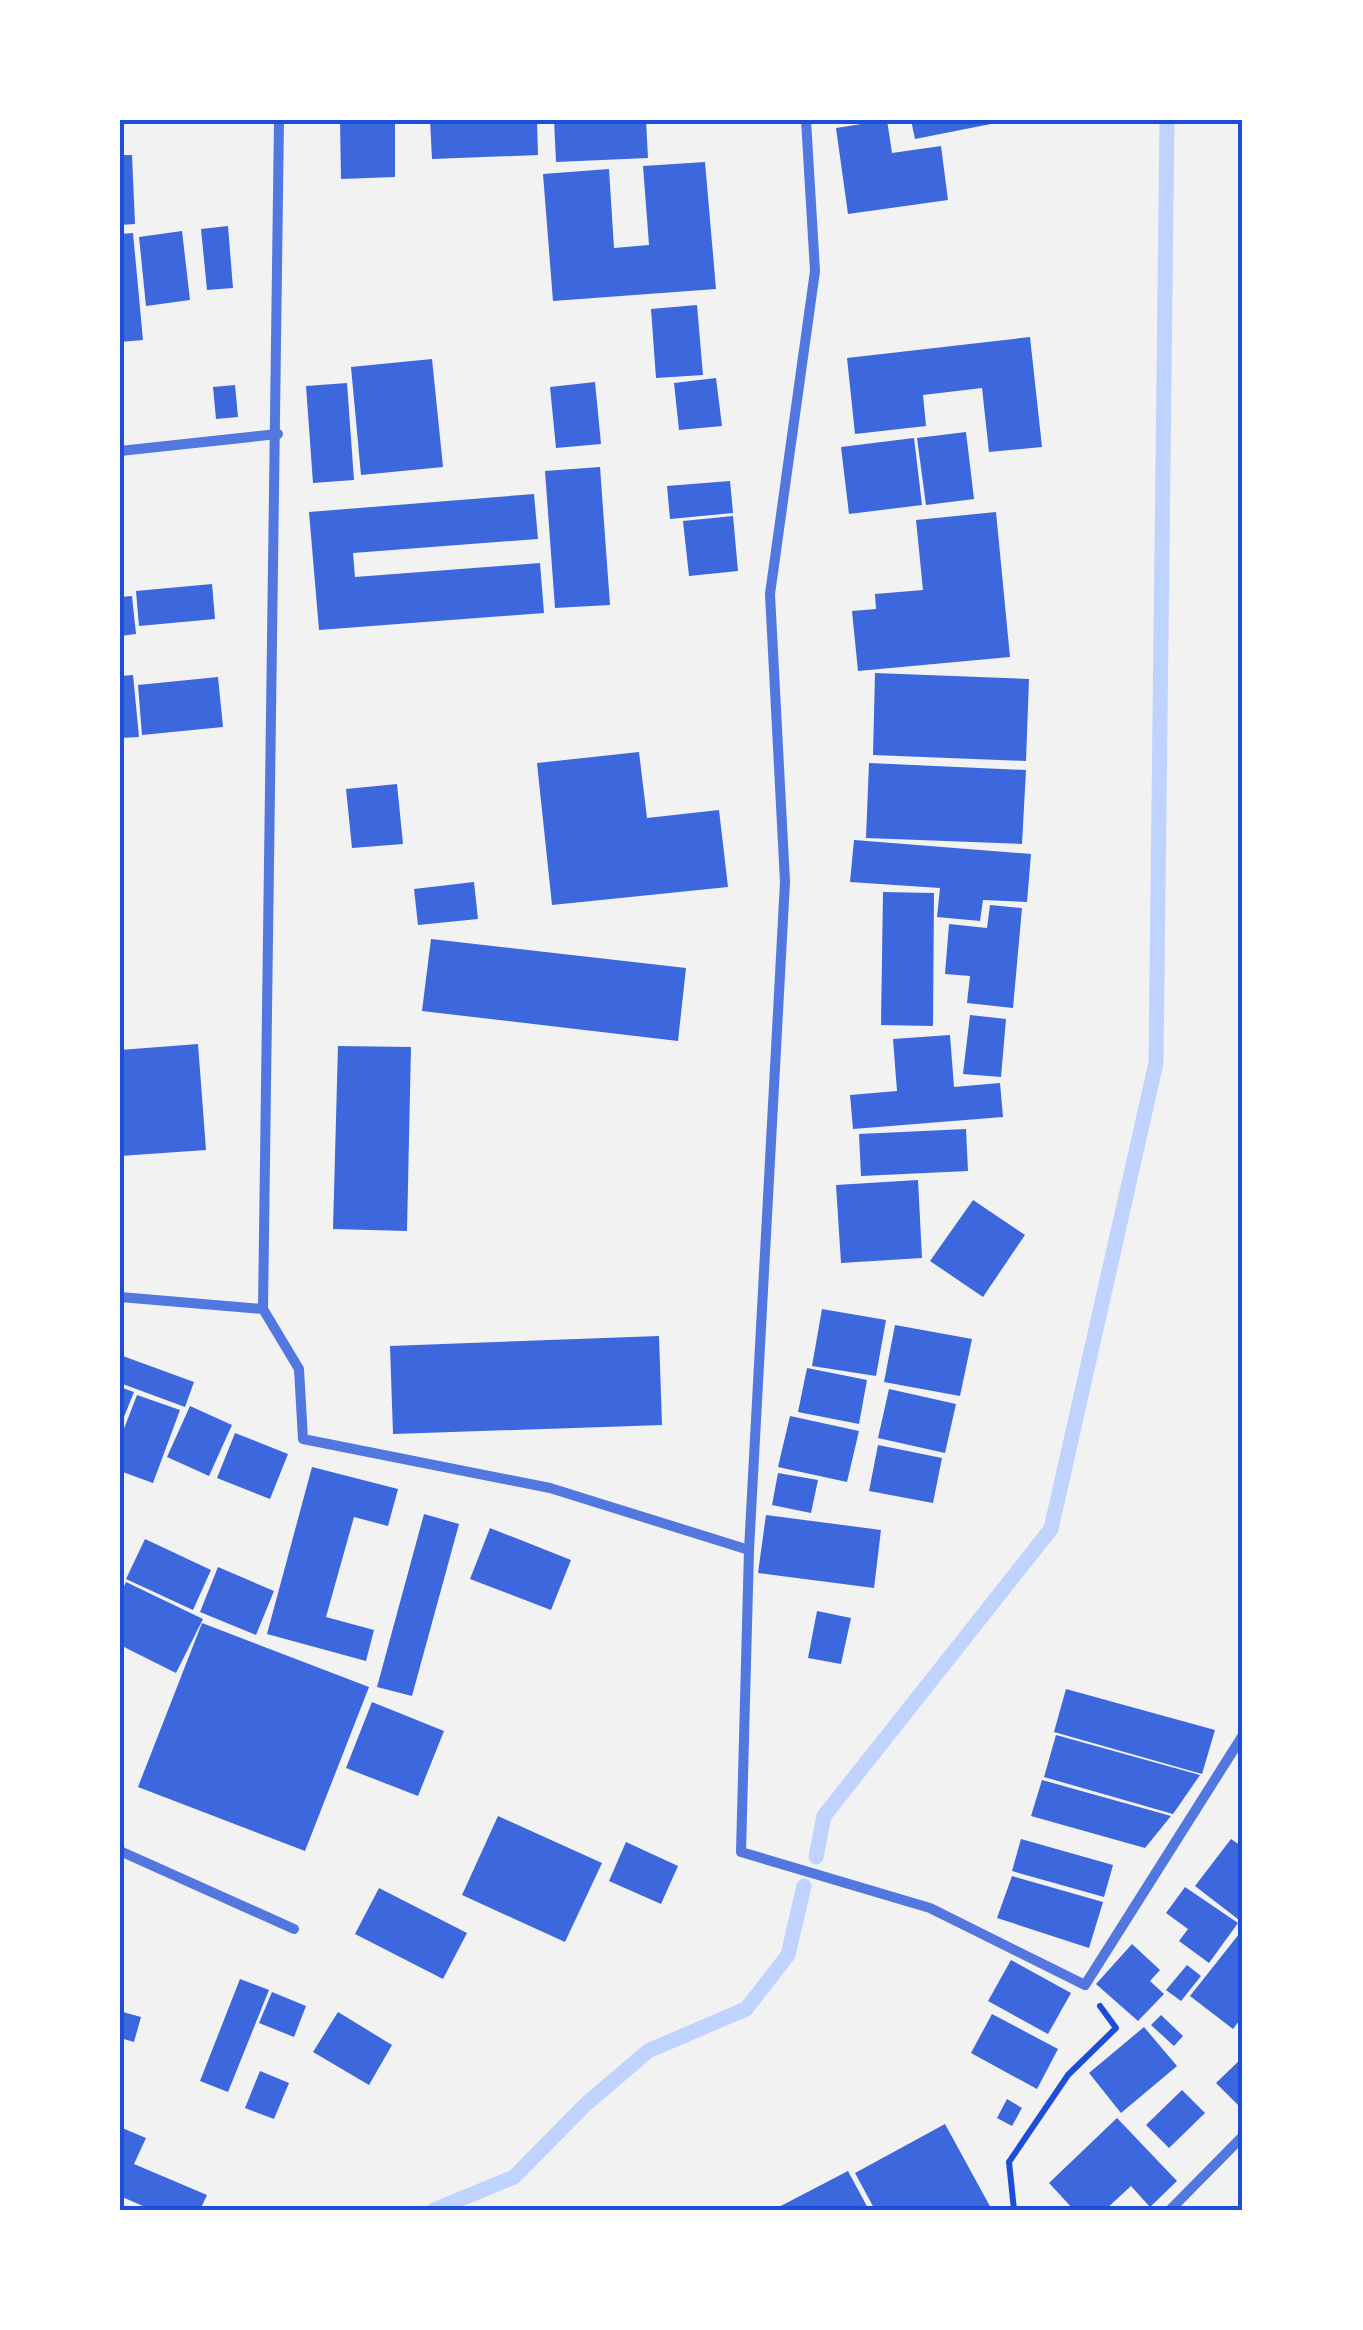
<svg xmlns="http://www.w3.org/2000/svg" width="1363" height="2330" font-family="'Noto Sans',sans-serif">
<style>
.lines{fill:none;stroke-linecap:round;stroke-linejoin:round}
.stream{stroke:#bfd3fe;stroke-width:15}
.building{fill:#3d67dc}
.path{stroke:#1d4ed8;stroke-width:6}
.minor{stroke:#5277de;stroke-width:10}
.neatline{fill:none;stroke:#1d4ed8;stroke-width:4}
</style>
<rect width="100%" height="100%" fill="#f2f2f2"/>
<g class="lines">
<g class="stream">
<polyline points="816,1857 824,1816 1051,1529 1156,1063 1167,120"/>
<polyline points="434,2210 514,2177 585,2105 648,2051 746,2009 788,1955 804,1886"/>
</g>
</g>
<g class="building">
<polygon points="340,120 395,120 395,177 341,179"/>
<polygon points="430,120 537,120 538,155 432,159"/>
<polygon points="554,120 646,120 648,158 556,162"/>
<polygon points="887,120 892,153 941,146 948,200 848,214 836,128"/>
<polygon points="911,120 1000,120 1001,122 915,139"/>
<polygon points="120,155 132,155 135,224 120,225"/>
<polygon points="705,162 716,289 553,301 543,174 609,169 614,248 649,245 643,166"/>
<polygon points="228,226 233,288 207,290 201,229"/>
<polygon points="182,231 190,300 146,306 139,237"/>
<polygon points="133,233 143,340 120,342 120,234"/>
<polygon points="697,305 703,375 656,378 651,309"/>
<polygon points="1030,337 1042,447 989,452 982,388 923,395 926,426 855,434 847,358"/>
<polygon points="432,359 443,467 361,475 351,367"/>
<polygon points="716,378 722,426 679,430 674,383"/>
<polygon points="595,382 601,444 556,448 550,387"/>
<polygon points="347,383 354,480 313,483 306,386"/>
<polygon points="235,385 238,417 216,419 213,387"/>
<polygon points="966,432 974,499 926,505 917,438"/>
<polygon points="914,438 922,505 849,514 841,447"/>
<polygon points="600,467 610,605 555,608 545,471"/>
<polygon points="730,481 733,513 670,519 667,486"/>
<polygon points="534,494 538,539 353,553 355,577 540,563 544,613 319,630 309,512"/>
<polygon points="996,512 1010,657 858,671 852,611 876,609 875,594 923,590 916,520"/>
<polygon points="733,516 738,571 689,576 683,521"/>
<polygon points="212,584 215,619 139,626 136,591"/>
<polygon points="132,596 136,634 120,636 120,597"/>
<polygon points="875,673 1029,679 1026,761 873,755"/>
<polygon points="133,675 139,737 120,738 120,676"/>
<polygon points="218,677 223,727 142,735 138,685"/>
<polygon points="639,752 647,818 719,810 728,887 552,905 537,763"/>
<polygon points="869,763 1026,770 1022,844 866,838"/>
<polygon points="397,784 403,844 352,848 346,789"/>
<polygon points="854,840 1031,854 1027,902 983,900 980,921 937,917 940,888 850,882"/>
<polygon points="474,882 478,919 418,925 414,889"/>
<polygon points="883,892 934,893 933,1026 881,1025"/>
<polygon points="990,905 1022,908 1013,1008 967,1003 970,976 945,974 949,924 987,928"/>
<polygon points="431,939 686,968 678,1041 422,1011"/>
<polygon points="970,1015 1006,1019 1001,1077 963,1074"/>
<polygon points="950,1035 954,1087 1000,1083 1003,1117 853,1129 850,1095 897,1091 893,1039"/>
<polygon points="198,1044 206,1150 120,1156 120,1050"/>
<polygon points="338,1046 411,1047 407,1231 333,1229"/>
<polygon points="966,1129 968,1171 861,1176 859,1134"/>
<polygon points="918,1180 922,1258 841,1263 836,1185"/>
<polygon points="973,1200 1025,1235 983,1297 930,1261"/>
<polygon points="822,1309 886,1320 876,1376 812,1366"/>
<polygon points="895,1325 972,1339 960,1396 884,1382"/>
<polygon points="659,1336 662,1425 393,1434 390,1346"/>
<polygon points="120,1355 194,1382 185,1407 120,1383"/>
<polygon points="807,1368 867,1380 859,1424 798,1412"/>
<polygon points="120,1387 134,1392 120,1427"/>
<polygon points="889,1389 956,1404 945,1453 878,1438"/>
<polygon points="137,1395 180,1410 153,1483 120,1471 120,1439"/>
<polygon points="190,1406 232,1425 209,1476 167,1457"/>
<polygon points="790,1416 859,1431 847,1482 778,1467"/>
<polygon points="235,1433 288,1454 270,1499 217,1478"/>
<polygon points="878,1445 942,1458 933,1503 869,1491"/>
<polygon points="312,1467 398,1489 388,1526 354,1517 326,1617 374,1630 366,1661 267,1634"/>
<polygon points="778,1473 818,1480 811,1513 772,1505"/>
<polygon points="424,1514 459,1524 412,1696 377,1687"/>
<polygon points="766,1515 881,1530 874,1588 758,1573"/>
<polygon points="490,1528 571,1560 551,1610 470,1579"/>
<polygon points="145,1539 211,1570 193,1610 126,1579"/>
<polygon points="218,1567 274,1591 256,1635 200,1612"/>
<polygon points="126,1582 203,1619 176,1673 120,1645 120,1595"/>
<polygon points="817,1611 851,1618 841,1664 808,1658"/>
<polygon points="202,1623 369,1687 305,1851 138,1787"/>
<polygon points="1066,1689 1215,1730 1202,1774 1054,1732"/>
<polygon points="372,1702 444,1731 418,1796 346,1768"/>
<polygon points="1056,1735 1200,1775 1173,1814 1044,1777"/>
<polygon points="1042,1780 1171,1816 1145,1848 1031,1816"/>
<polygon points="498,1816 602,1863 565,1942 462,1895"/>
<polygon points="1021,1839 1113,1865 1104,1897 1012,1871"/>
<polygon points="1231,1839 1240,1845 1243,1841 1243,1923 1195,1886"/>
<polygon points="626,1842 678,1866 661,1904 609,1881"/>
<polygon points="1012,1876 1103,1902 1089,1948 997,1918"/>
<polygon points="1185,1887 1238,1923 1209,1963 1179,1941 1188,1929 1166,1913"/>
<polygon points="379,1888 467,1933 443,1979 355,1934"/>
<polygon points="1243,1929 1243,2016 1233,2029 1190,1996"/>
<polygon points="1132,1944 1160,1970 1150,1981 1164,1994 1138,2021 1096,1984"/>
<polygon points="1011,1960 1071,1993 1048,2034 988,2001"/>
<polygon points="1187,1965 1201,1976 1181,2001 1166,1990"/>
<polygon points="240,1979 269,1990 228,2092 200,2081"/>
<polygon points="272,1992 306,2006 294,2037 259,2023"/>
<polygon points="123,2012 141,2017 134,2042 120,2038"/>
<polygon points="338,2012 392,2045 369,2085 313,2052"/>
<polygon points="992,2014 1058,2049 1037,2089 971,2053"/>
<polygon points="1161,2015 1183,2036 1174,2046 1151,2025"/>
<polygon points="1144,2027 1177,2066 1121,2113 1089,2073"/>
<polygon points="1243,2057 1243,2106 1241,2108 1216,2083"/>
<polygon points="260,2071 289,2083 274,2119 245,2108"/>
<polygon points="1182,2090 1205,2113 1169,2148 1146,2125"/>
<polygon points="1007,2099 1022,2108 1012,2126 997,2118"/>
<polygon points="1117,2118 1177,2181 1150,2207 1131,2186 1105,2210 1074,2210 1049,2183"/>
<polygon points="945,2124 992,2210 875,2210 855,2173"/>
<polygon points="120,2127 146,2138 134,2164 207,2195 200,2210 152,2210 120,2196"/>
<polygon points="848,2171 869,2210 773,2210"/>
</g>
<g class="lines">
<polyline class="path" points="1014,2210 1009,2162 1068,2075 1116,2028 1100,2006"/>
<g class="minor">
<polyline points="279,120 263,1309 299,1369 303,1439 550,1488 749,1550 741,1852 930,1908 1085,1985 1243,1735"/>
<polyline points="120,451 278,434"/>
<polyline points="120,1297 263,1309"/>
<polyline points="749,1550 785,882 770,594 815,271 806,120"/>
<polyline points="120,1851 294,1929"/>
<polyline points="1170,2210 1243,2136"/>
</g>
</g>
<rect width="1363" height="2330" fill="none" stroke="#ffffff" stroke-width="245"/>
<rect x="122" y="122" width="1118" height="2086" class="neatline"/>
</svg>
